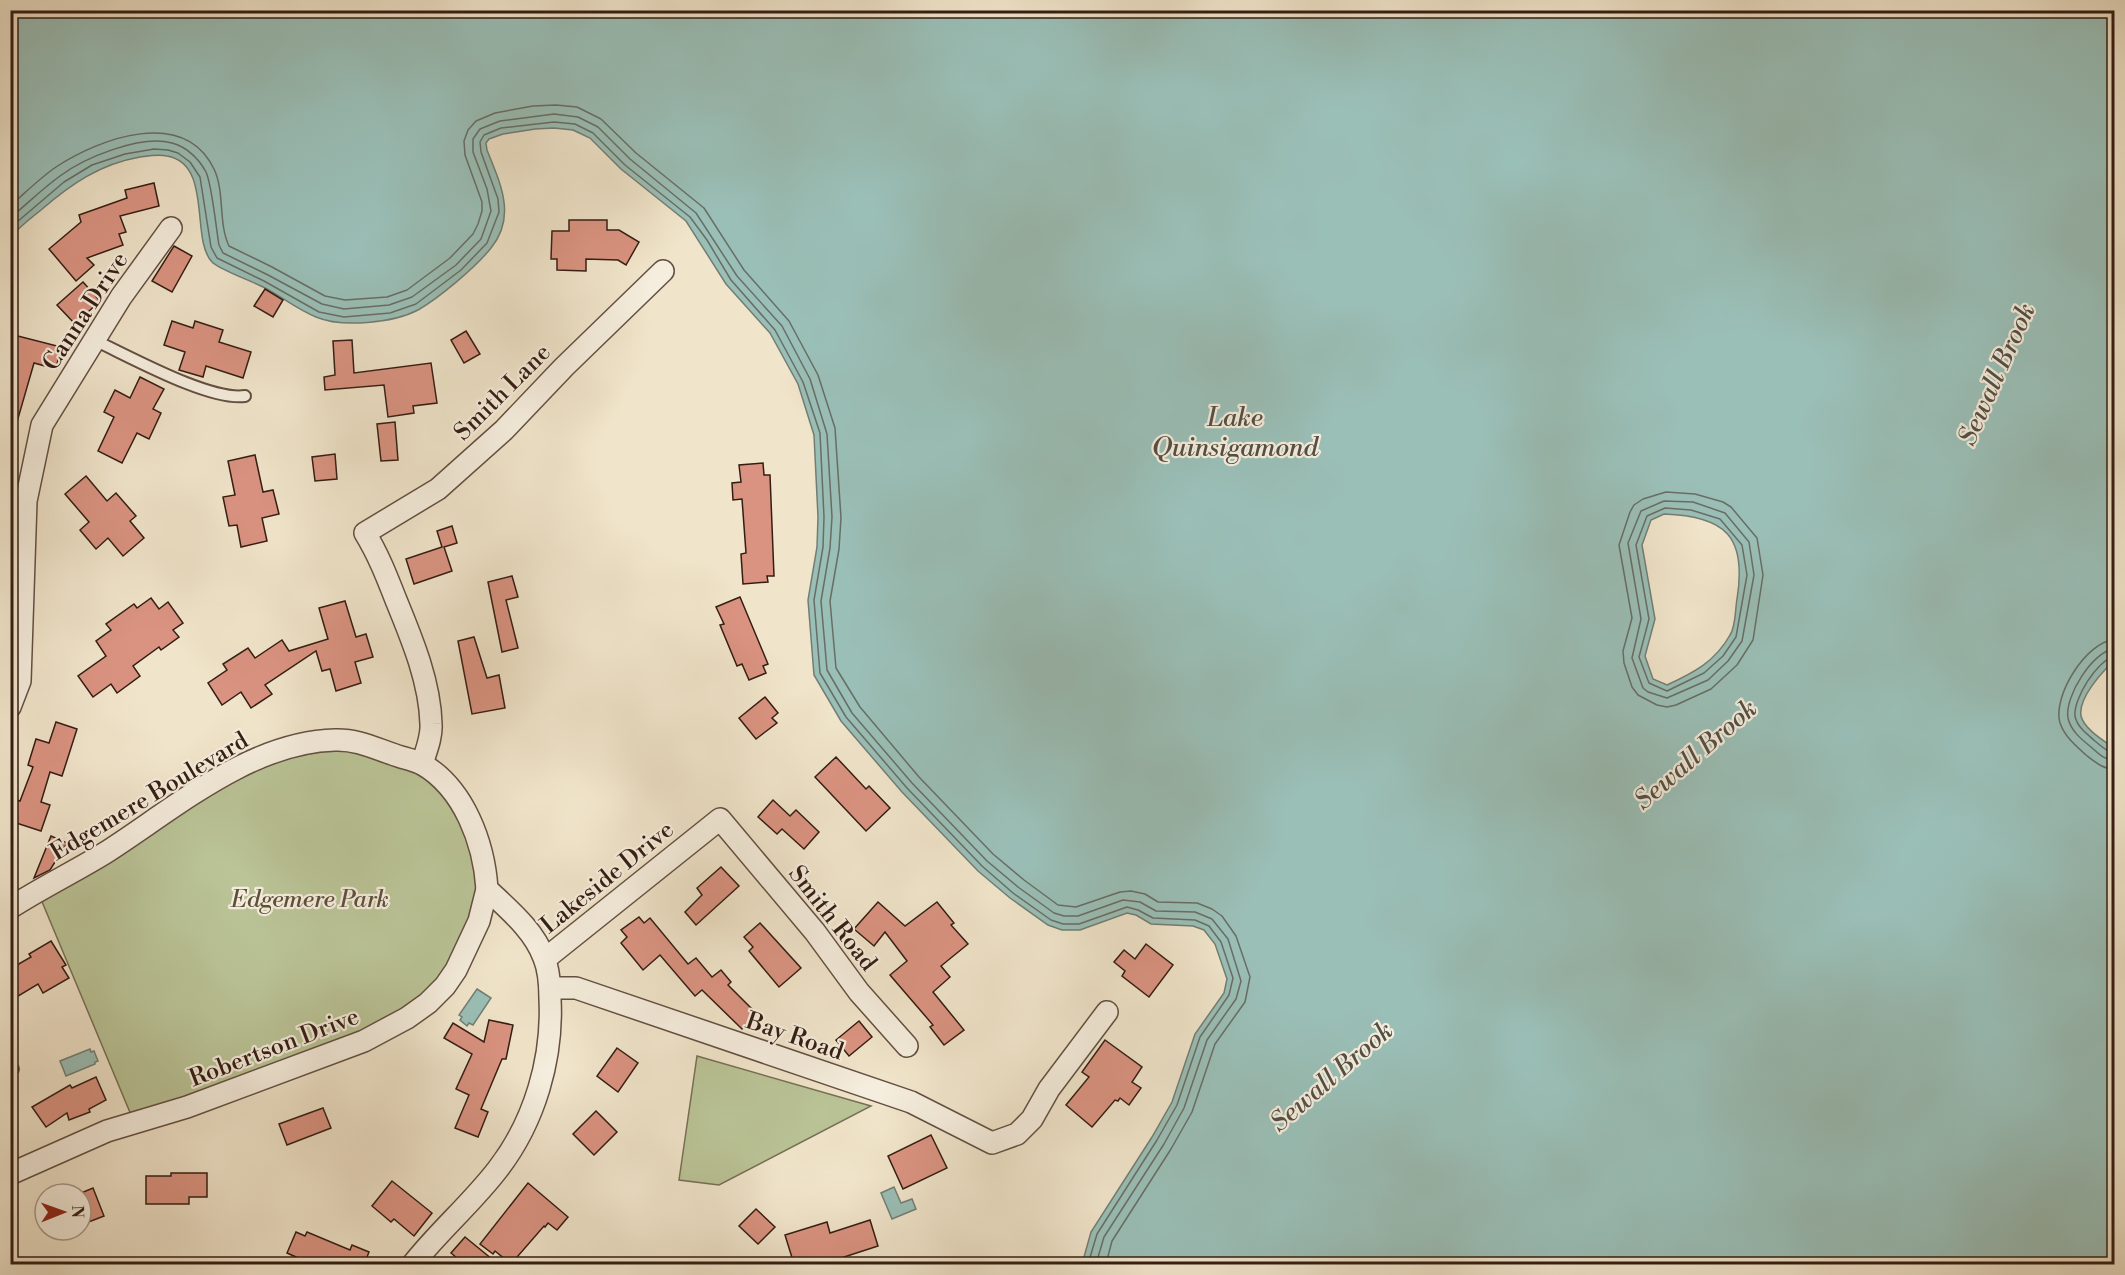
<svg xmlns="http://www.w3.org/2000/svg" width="2125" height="1275" font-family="'Libre Bodoni',serif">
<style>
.green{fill:#bac497;stroke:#777055;stroke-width:1.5}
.water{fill:#9abfb7;stroke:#717e75;stroke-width:1.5;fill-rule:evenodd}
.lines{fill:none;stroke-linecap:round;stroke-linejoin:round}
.shore{stroke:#676e65;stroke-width:1.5}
.building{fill:#da9381;stroke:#341d13;stroke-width:1.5}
.service-casing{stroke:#634f41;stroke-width:14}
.minor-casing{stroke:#634f41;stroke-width:24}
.service{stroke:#f5eddd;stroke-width:10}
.minor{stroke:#f5eddd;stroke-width:21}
.labels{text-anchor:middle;stroke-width:4.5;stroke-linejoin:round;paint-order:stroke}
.street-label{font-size:24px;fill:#341d13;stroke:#f5eddd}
.park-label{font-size:24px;font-style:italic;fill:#5c4f3b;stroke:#f5eddd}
.water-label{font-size:26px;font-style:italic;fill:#534e44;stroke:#f5eddd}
</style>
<rect width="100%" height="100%" fill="#f0e4ca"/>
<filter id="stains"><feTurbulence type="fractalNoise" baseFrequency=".00333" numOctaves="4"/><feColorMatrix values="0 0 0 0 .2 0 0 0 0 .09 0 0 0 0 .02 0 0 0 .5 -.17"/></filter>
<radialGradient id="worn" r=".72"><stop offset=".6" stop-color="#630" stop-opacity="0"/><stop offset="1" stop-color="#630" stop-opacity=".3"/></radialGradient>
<g class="green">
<polygon points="356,741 443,780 487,889 473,936 412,1015 134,1122 38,892 301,744"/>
<polygon points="697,1056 871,1106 719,1185 679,1180"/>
</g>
<g class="water">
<path d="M11,10L2114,11V661C2102,672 2078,698 2081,716C2084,729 2104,741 2114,748V1264H1082L1091,1232L1152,1137L1172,1102L1195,1034L1224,993L1227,979L1215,944L1204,930L1193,926L1151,924L1136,915L1127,913L1080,930H1062L1048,925L1010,898L978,871L902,792L841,721L814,675L808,600L817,547L818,517L814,435L798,384L770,333L726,284L686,221L621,169L590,138L573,130L554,128L535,129L503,134L489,139L486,143L487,150C500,183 517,216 491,248C476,267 439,298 418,310C393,323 342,328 316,317C298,310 282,297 265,288C252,281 220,270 212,262C190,239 213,164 167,156C158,154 148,156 140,157C100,164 71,184 41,210C31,218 19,227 11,237ZM1664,514C1726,516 1747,537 1737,599C1735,610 1736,626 1730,635C1715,662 1693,673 1667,685L1653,679L1645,656L1655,619L1642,545L1651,520Z"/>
<polygon points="477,989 491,998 473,1025 469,1023 467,1026 460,1020 462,1017 459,1015"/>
<polygon points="90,1049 91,1052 94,1051 98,1061 95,1062 95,1064 66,1076 60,1061"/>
<polygon points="894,1187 901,1203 912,1199 916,1209 892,1219 881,1193"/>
</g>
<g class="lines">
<g class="shore">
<path d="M10,206C25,193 40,178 56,167C100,138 184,107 214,169C225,192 218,223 229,246L272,267L325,296L345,300L387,297L407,290L450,258L473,234L478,224L482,211V202L465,155L464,141L468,130L476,121L495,113L533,106L556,105L577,107L601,119L636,153L704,208L744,270L789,321L818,375L835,428L841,518L839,549L830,601L836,668L860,707L919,777L993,854L1024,880L1058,905L1076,907L1120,892L1131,891L1145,894L1158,902L1197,903L1212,909L1222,916L1236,936L1250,977L1245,1002L1215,1044L1192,1112L1171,1149L1112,1241L1106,1264"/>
<path d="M10,218C27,204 42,189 60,176C84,158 141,134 172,143C187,147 199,159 206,172C212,185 216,228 219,245L223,253L268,275L322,304L344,309L389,305L412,297L456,265L481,239L491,211L487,189L473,152V139L480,129L500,121L554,114L578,117L598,127L630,159L696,213L737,276L782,326L810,379L827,434L832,517L830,548L821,601L827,670L852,713L912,783L987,861L1018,887L1054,913L1064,916H1078L1123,900L1140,902L1156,911L1195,912L1212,919L1228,939L1241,981L1236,999L1207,1040L1184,1108L1164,1144L1104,1237L1096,1264"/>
<polyline points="10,228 64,182 92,165 125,154 154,149 168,150 178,153 190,162 200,177 211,247 217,258 264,281 319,312 344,317 390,313 416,304 461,270 487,243 499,212 498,199 481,152 480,142 484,135 501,128 554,122 575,124 593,133 625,165 690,217 707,240 731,280 775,330 803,382 820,433 824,517 823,547 814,600 820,673 846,717 907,788 982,866 1013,893 1051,920 1063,924 1079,924 1127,907 1138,910 1153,918 1195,920 1209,926 1221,942 1233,978 1229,995 1200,1037 1177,1105 1157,1140 1097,1234 1088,1264"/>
<polygon points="1666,492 1695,494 1723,502 1731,507 1757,538 1763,575 1753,640 1737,665 1711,689 1676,705 1667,707 1657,705 1638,695 1632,687 1624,663 1623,651 1632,618 1619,545 1630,512 1634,505 1643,499"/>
<polygon points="1664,501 1693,502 1725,513 1749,542 1754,575 1742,641 1728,661 1708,680 1667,698 1648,692 1643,688 1632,658 1641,619 1628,543 1641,511"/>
<polygon points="1665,508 1691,510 1720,519 1742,545 1747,575 1736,637 1723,656 1704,673 1667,691 1649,683 1639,657 1649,619 1636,545 1647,516"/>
<path d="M2114,640C2087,641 2052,696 2060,723C2065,737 2075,745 2086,755C2095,762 2103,769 2114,769"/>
<path d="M2114,649C2093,651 2064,697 2068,718C2071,731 2081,739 2091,747C2098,753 2104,760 2114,760"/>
<path d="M2114,657C2098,659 2073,699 2075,716C2077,727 2087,734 2095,741C2101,746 2107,752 2114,753"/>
</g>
</g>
<g class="building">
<polygon points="154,183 159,206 120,216 126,232 119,234 123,245 87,258 94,265 76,281 49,249 81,222 79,215 127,198 125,190"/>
<polygon points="569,220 607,220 607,230 619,230 639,242 626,265 618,260 586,259 586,271 557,270 557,259 551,259 552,231 569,231"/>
<polygon points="174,246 192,256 172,292 152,281"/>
<polygon points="83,282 100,301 75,324 57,305"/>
<polygon points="265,289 283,300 273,317 254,306"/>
<polygon points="172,321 193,328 195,321 223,330 219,342 251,352 243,378 206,366 203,377 179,370 185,352 164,345"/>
<polygon points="466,331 480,354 464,363 451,340"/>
<polygon points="10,334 61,347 56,369 34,363 15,429 10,428"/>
<polygon points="352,340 354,373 431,363 437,403 413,406 414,413 388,417 384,385 325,390 324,377 335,375 333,341"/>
<polygon points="140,377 164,389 153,409 161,413 149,439 137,433 122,463 98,451 114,417 104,412 115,390 130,398"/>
<polygon points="395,422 398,460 381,461 377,424"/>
<polygon points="335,454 337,479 315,481 312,457"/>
<polygon points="255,455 263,492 273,490 279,514 262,518 267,541 241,547 237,525 229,526 223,497 235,495 228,461"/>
<polygon points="763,463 764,475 770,475 774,576 767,576 768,582 743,584 741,554 746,553 742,499 733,500 732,483 741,482 739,465"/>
<polygon points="86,476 107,501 116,493 136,516 130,521 144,538 123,556 108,538 96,549 80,530 89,522 65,494"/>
<polygon points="452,526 457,543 444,547 452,571 414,584 406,559 442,547 437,531"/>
<polygon points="512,576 518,597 506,600 518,648 502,652 488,582"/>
<polygon points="740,597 768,664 763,666 766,673 749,680 742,664 737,666 720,625 724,624 716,607"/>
<polygon points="151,598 159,609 168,602 183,623 173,630 179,637 161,650 159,647 133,666 140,676 117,693 111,684 93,697 78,676 106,656 96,641 111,630 106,624 134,604 137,608"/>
<polygon points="345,601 356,637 366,634 373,657 355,662 361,683 336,691 330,669 322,671 316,651 265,685 272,694 251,708 241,692 222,705 208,683 227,670 223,664 248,648 255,658 282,640 289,651 328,639 319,608"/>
<polygon points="474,637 487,678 499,675 505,708 472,714 458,641"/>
<polygon points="765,697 778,713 772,718 777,723 756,739 739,718"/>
<polygon points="56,722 77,729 62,776 50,772 41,802 50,805 41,831 10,821 10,798 20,801 33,767 28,765 36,739 49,743"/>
<polygon points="836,757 866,789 869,786 890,808 866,831 815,777"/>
<polygon points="773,800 790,816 796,810 819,832 804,849 782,829 777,834 758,817"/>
<polygon points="51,836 67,843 50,870 34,878"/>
<polygon points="721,867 739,886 696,925 685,912 702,895 697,888"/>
<polygon points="878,902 905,926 937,902 954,923 951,925 968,944 941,966 950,977 933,992 964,1030 944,1045 930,1027 933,1025 890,975 907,961 885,932 874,946 854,929"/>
<polygon points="639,917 644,923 650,918 688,964 696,958 712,977 721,970 731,982 728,985 757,1014 742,1029 702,990 695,996 660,955 643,970 621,943 627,937 621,930"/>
<polygon points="760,923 801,968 779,987 749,951 753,947 744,937"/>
<polygon points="51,941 66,965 62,967 69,978 43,993 38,984 10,1001 10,969 31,957 29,954"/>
<polygon points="1146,944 1173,965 1149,997 1122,976 1125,971 1114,962 1124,950 1135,959"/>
<polygon points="489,1020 513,1025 506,1059 502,1059 481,1109 488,1112 478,1137 455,1128 469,1095 456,1089 472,1054 444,1038 453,1023 484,1042"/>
<polygon points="859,1021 872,1037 849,1056 836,1040"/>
<polygon points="1105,1040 1142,1067 1132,1082 1141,1088 1129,1105 1120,1098 1118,1101 1115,1100 1092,1127 1066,1105 1089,1077 1082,1072"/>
<polygon points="617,1048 638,1063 618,1092 597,1076"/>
<polygon points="96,1077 106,1100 89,1109 90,1112 69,1120 67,1113 46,1127 32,1107 70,1085 72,1088"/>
<polygon points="323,1108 331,1128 287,1145 279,1124"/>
<polygon points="596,1111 617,1132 594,1155 573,1134"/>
<polygon points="931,1135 947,1168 903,1189 888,1156"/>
<polygon points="171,1173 207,1173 207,1197 189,1197 189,1204 146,1204 146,1176 171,1176"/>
<polygon points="392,1181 432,1213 414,1236 394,1219 391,1222 372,1206"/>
<polygon points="528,1183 568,1217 557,1230 548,1223 545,1227 544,1226 511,1264 495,1251 493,1254 480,1244"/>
<polygon points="93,1188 104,1216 81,1225 81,1193"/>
<polygon points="756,1209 775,1227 758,1244 739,1226"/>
<polygon points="870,1220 878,1246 838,1259 840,1264 794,1264 785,1235 827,1222 830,1233"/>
<polygon points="296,1232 305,1236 307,1232 350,1250 352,1245 369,1252 367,1257 384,1264 293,1264 296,1257 287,1253"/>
<polygon points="465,1237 498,1264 464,1264 451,1253"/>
</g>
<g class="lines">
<defs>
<g id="service">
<path d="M94,340C129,356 209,401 245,396"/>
<polyline points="10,1065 13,1069"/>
</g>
<g id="minor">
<polyline points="10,707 20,681 26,501 42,425 121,297 171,228"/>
<path d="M422,764C426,751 432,737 431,724C430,682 412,639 396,600C387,577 378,554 365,533L438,489L504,430L564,367L663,271"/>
<path d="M10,908C41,888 74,872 105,853C174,809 250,742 335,740C359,739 378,750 401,757C408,759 416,761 422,764C464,788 484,843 487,889C508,909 534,930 544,958C549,970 550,986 550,999C553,1058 535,1121 498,1169C472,1203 439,1231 413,1264"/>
<polyline points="545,959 720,819 815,932 859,992 907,1046"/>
<polyline points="550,988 576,988 911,1102 992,1143 1017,1134 1032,1119 1049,1089 1107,1012"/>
<polyline points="10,1174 107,1131 187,1107 364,1041 407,1018 428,1003 445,986 456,970 479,921 487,889"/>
</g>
</defs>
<use href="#service" class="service-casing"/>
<use href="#minor" class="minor-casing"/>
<use href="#service" class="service"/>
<use href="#minor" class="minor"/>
</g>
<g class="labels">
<g class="street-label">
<text transform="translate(85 311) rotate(-57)" y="8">Canna Drive</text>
<text transform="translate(502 392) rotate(-45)" y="8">Smith Lane</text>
<text transform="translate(149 796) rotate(-31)" y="8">Edgemere Boulevard</text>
<text transform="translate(607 877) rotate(-39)" y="8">Lakeside Drive</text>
<text transform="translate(833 918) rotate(52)" y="8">Smith Road</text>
<text transform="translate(795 1036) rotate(19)" y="8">Bay Road</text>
<text transform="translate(274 1047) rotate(-21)" y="8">Robertson Drive</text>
</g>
<g class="park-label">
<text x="310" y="907">Edgemere Park</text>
</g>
<g class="water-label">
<text transform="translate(1996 374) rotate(-66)" y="9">Sewall Brook</text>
<text x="1235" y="426">Lake<tspan x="1235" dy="30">Quinsigamond</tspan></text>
<text transform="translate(1695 754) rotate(-41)" y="9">Sewall Brook</text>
<text transform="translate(1331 1076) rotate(-41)" y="9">Sewall Brook</text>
</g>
</g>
<rect width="2125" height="1275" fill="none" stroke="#f0e4ca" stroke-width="36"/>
<rect x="12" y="12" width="2101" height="1251" fill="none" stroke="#341d13" stroke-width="3"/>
<rect x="18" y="18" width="2089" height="1239" fill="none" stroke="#341d13" stroke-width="1.5"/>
<g transform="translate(63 1212) rotate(89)"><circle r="28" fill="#f5eddd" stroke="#a89a8c" stroke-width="1.5"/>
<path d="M0-4.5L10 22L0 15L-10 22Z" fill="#8f2418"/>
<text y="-9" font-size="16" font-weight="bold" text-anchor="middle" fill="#341d13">N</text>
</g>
<rect width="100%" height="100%" filter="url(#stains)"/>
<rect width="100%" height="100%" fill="url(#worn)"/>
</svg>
